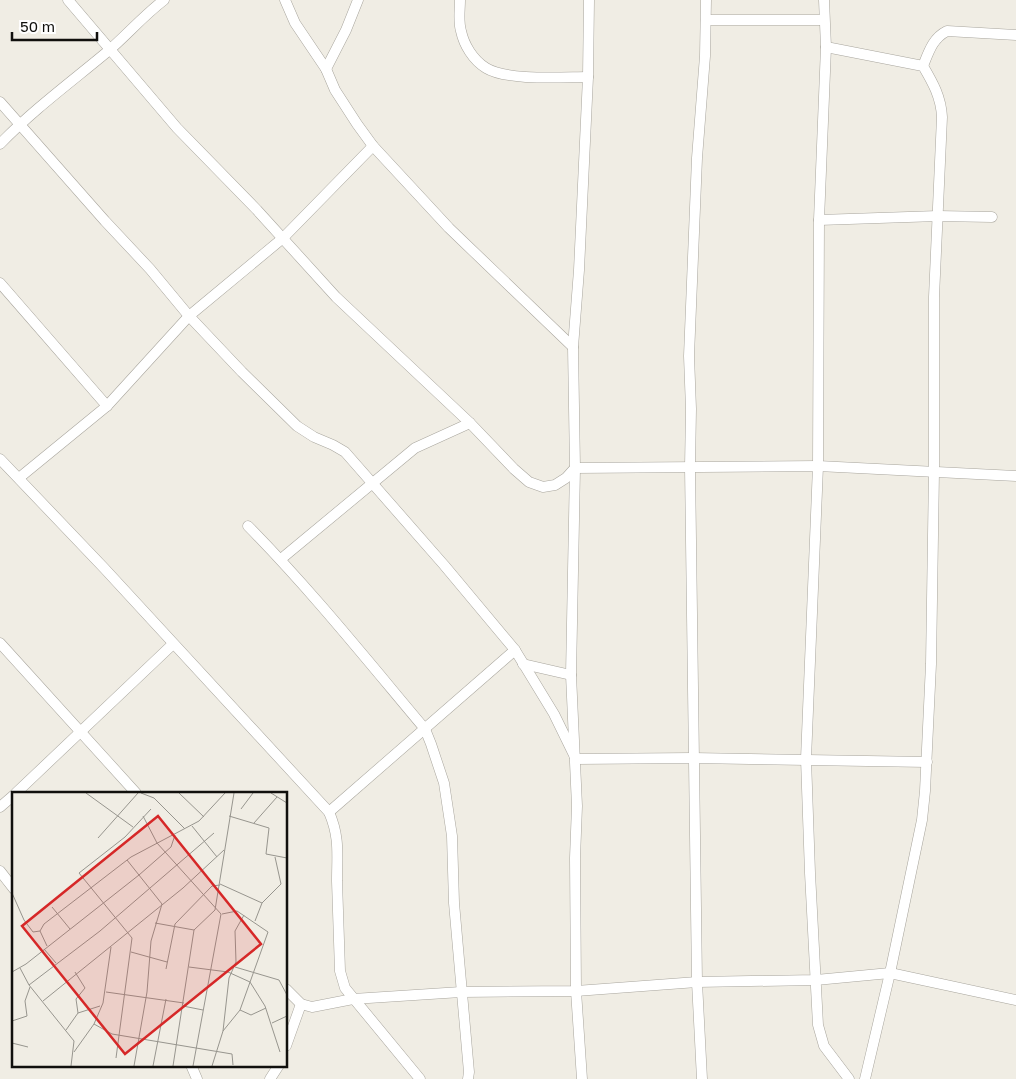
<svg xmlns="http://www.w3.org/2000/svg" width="1016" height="1079" font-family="'Golos Text',sans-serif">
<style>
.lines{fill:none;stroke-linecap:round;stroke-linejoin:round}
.street-casing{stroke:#a8a59d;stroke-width:11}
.street{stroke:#fff;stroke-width:10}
.inset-road{fill:none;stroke:#97958e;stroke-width:1}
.view{fill:#d62828;fill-opacity:0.15;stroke:#d62828;stroke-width:2.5}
.inset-edge{fill:none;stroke:#11100d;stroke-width:2.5}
</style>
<rect width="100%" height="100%" fill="#f0ede4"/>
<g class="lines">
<defs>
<g id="street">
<polyline points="68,0 177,128 257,210 336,297 470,423 514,469 529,482 543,487 555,485 566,478 575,468 818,466 1016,476"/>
<polyline points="285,0 295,23 326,69 335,90 357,124 373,146 449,228 573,347"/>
<path d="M460,0C460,10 458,21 461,31C464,45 473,60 486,68C507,81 563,77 588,77"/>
<polyline points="824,0 826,47 819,220 818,466 806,759 810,873 818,1025 824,1046 849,1079"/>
<polyline points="706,20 824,20"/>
<path d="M826,47L923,66C933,83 941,97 942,117L934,297V471L931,664L925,791L922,820L890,973L865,1079"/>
<path d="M923,66C929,51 933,38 947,31L1016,35"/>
<polyline points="326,69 346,30 358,0"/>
<polyline points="0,102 105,221 150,269 189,316 242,372 297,426 314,437 333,445 345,452 444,565 515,650 554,714 576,759 693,758 927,762"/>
<path d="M0,144C33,110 71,82 107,52C127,35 143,16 164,0"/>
<polyline points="819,220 938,216 992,217"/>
<polyline points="0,283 107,406"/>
<path d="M0,459L104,568L329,812C340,838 337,854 337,881C338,911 339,941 340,971L345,988L420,1079"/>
<polyline points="19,478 107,406 189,316 283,238 373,146"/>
<path d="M248,526C311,590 367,660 425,729L431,744L444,783L452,836L454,903L469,1072L468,1079"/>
<polyline points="281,559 415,448 470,423"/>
<polyline points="0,643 136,793"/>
<polyline points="523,664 571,675"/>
<polyline points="16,793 173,644"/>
<polyline points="0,807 14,795"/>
<polyline points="329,812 515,650"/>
<polyline points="0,871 14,889"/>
<polyline points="286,989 301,1004 312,1007 353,999 461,992 576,991 697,982 816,980 890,973 1016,1000"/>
<polyline points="286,1046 301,1004"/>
<polyline points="191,1065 197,1079"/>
<polyline points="270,1079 279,1065"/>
<polyline points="582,1079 576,991 575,858 577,806 571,675 575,468 573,347 579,270 588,77 589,0"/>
<polyline points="702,1079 697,982 690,467 691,409 689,356 697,158 705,56 706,0"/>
</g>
</defs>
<use href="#street" class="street-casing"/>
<use href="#street" class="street"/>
</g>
<g transform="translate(12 792)">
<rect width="275" height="275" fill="#f0ede4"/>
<path class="inset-road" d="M74,1L121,35M129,1L142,6L173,37M167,1L192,25M259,1L275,11M229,17L241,1M131,24L145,51L209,122L181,274M217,24L257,36L254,62L275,66M242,31L265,5M180,34L205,65M86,46L126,1M115,68L150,112L139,149L135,200L122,274M208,92L250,111L243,129M0,101L12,128L21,140L28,139M250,111L269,92L263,65M40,115L58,137M210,122L225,119L256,140L228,218L211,239M143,131L182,138M28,139L32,132L119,65L187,29L213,1M28,139L35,154M32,157L44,171M119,160L155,170M177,175L216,180L238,190L253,214L268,260M223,175L267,188L275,203M8,176L17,193L62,249L59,274M154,177L163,132L200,94L208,93M0,180L14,172L127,83L159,55L163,43M17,193L88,139L202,41M94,200L172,211M31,209L171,96L212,58M171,214L191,218M228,218L239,223L254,216M66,221L88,214M0,229L15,224L13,209L18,195M260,231L275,224M82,232L100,242L220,262L221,273M54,238L66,221L64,207L73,196L63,180M0,251L16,255M62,260L82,232L91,211L99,155M104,266L120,146L67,81L113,45L139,17M141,274L154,207M161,274L182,138L203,118L222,1M200,274L211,239L217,186L224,170L223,139L232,123"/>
<path class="view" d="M146,24L249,152L113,262L10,134Z"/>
<rect width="275" height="275" class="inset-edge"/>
</g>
<path d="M12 32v8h85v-8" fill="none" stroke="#11100d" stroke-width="2.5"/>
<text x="20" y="32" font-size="15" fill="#11100d" stroke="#ffffff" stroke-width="4" paint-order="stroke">50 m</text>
</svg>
